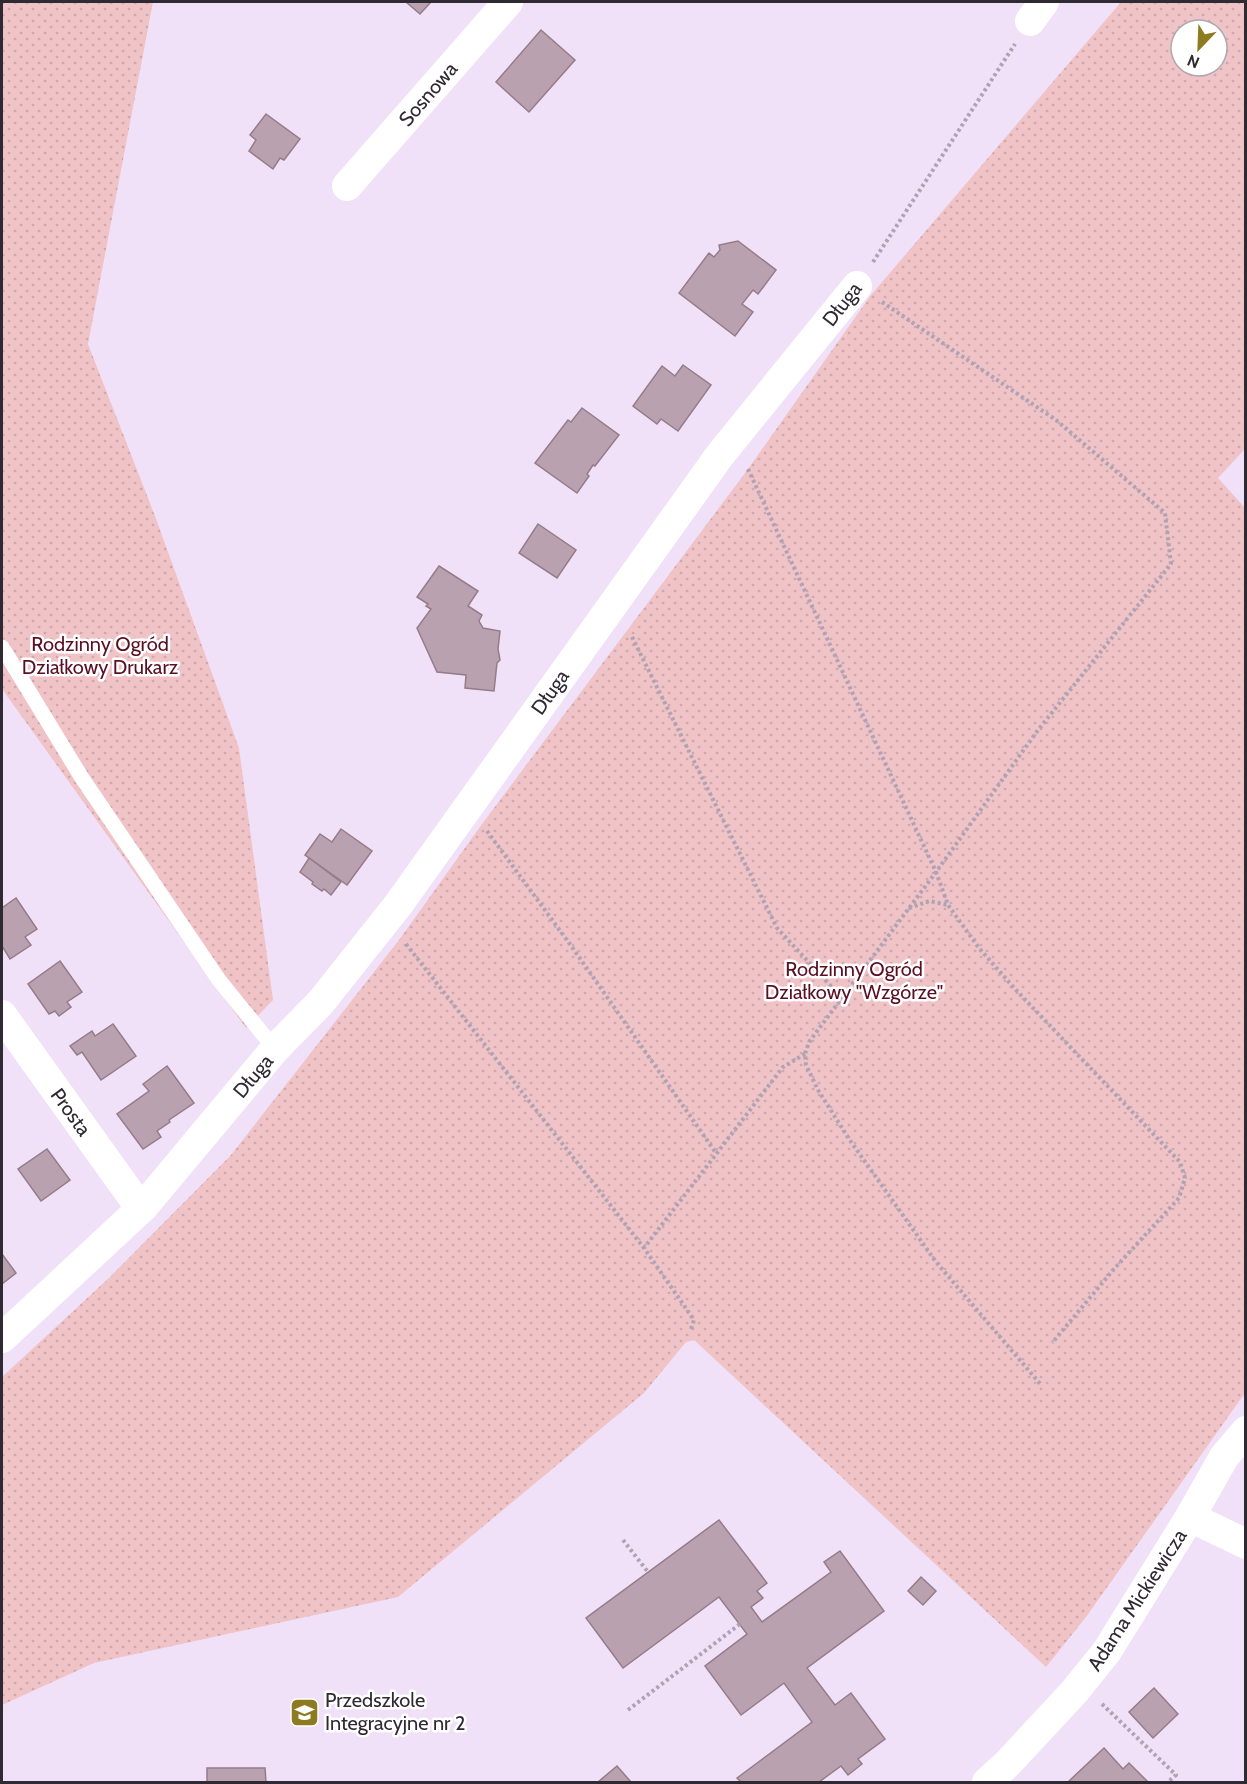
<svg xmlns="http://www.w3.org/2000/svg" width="1247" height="1784" font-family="Cabin,sans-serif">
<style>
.garden{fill:url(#garden-dots);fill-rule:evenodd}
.building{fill:#baa1af;stroke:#947c89;stroke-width:1.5}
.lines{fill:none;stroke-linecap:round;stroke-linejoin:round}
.path{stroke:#aea2b4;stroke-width:4;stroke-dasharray:3 3;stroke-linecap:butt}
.lane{stroke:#fff;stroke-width:15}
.street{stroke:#fff;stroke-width:30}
.labels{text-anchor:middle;stroke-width:5;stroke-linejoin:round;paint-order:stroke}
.street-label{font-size:20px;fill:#2f2932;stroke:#fff}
.park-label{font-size:20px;fill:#5a0f22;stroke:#fff}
.poi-label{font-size:20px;fill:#2f2932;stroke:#fff;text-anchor:start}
</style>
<defs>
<pattern id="garden-dots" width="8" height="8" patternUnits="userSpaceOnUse" patternTransform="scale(1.5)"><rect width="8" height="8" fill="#f0c3c7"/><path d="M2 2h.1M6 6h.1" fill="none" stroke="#cea8ab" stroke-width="1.8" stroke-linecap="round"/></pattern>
</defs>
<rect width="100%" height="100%" fill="#f1e1f8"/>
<g class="garden">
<polygon points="2,2 153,2 88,344 155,516 239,748 273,1000 246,1028 2,689"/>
<path d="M1121,2H1245V449L1218,478L1246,509L1245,1393L1086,1617L1046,1667L694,1340L686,1342L644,1393L398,1597L94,1663L2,1705V1377L110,1277L231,1155L399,940L482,824L748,469L871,295ZM1181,30H1217V66H1181Z"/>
</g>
<g class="building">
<polygon points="406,2 431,2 420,14"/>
<polygon points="541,30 575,60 529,112 496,82"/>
<polygon points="266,114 300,139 284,160 280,158 273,169 249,151 256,140 250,135"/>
<polygon points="738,241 776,270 758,294 753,290 742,304 753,312 735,336 679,293 709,253 714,257 720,250 719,245"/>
<polygon points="683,365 711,385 678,431 661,419 657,424 633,406 662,366 675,376"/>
<polygon points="582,408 619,435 595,466 593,465 587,474 589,476 577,493 535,463 568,420 571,422"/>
<polygon points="538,524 576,550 557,578 519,553"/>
<polygon points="439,566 478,591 468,606 482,615 479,621 483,628 500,631 498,649 500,660 497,663 494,691 465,688 466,675 437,672 417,628 431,609 426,606 428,604 417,597"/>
<polygon points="341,829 372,851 347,885 305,855 320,834 332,842"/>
<polygon points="309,858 341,882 331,895 324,889 322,891 312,884 313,882 300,872"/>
<polygon points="16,898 37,929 25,937 31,945 10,959 2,946 2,908"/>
<polygon points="60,961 82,992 67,1002 71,1007 59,1016 55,1011 49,1014 28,984"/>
<polygon points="113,1024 136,1056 101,1080 82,1052 77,1055 70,1046 92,1031 95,1036"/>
<polygon points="167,1066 194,1103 169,1120 170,1122 157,1131 161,1137 143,1149 117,1114 149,1091 143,1084"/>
<polygon points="47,1149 70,1180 41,1201 18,1169"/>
<polygon points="2,1254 16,1273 2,1284"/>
<polygon points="719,1520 767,1583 757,1591 763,1598 751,1607 762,1622 831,1572 824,1562 840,1551 884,1611 807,1668 835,1705 851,1693 885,1739 858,1759 862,1764 848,1775 841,1766 819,1782 741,1782 737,1778 812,1722 784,1683 741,1715 705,1666 747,1634 719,1597 623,1668 586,1618"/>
<polygon points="921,1577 936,1591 923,1605 908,1591"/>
<polygon points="1154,1688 1178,1714 1153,1738 1129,1712"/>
<polygon points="1104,1748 1123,1769 1129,1763 1148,1782 1068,1782"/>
<polygon points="617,1766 631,1782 598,1782"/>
<polygon points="207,1768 265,1768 266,1782 207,1782"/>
</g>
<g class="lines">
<g class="path">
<polyline points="873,262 1015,44"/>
<polyline points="882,302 1056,420 1165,513 1171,564 1038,730 936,872 948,905 979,948 1015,989 1180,1162 1185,1178 1179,1198 1114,1269 1052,1343"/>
<polyline points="748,469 936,872 809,1042 805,1054 806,1065 818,1090 849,1139 936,1262 1042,1386"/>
<polyline points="632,637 777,928 842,998"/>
<polyline points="487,831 572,947 716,1153"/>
<polyline points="909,908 929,901 948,905"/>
<polyline points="406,944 644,1248"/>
<polyline points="691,1329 694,1320 644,1248 783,1067 805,1054"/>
<polyline points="623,1540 648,1572"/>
<polyline points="1102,1704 1176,1775 1168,1782"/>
<polyline points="628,1710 740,1624"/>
</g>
<polyline class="lane" points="2,647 82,778 219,980 275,1049"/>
<g class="street">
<polyline points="1030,21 1044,2"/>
<polyline points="347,186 508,2"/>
<polyline points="2,1015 131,1195 144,1206"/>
<polyline points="2,1338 144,1206 275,1049 321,1002 398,905 720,455 857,286"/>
<polyline points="1190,1517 1246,1544"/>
<polyline points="987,1782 1008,1763 1074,1692 1107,1651 1190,1517 1224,1457 1246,1431"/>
</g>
</g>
<defs>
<symbol id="school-square" viewBox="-11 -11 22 22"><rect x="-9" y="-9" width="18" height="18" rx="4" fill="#8e7b21" stroke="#fff"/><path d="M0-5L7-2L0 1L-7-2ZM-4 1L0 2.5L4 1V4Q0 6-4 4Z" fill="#fff"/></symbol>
</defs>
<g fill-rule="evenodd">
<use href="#school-square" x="288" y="1696" width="33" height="33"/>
</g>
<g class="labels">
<g class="street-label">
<text transform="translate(428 94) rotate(-49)" y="7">Sosnowa</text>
<text transform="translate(842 304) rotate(-52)" y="7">Długa</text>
<text transform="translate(550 692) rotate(-55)" y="7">Długa</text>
<text transform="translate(253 1076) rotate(-50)" y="7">Długa</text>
<text transform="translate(71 1112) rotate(54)" y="7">Prosta</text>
<text transform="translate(1137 1600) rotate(-57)" y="7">Adama Mickiewicza</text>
</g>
<g class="park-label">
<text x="100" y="651">Rodzinny Ogród<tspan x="100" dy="23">Działkowy Drukarz</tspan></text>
<text x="854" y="976">Rodzinny Ogród<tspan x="854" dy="23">Działkowy "Wzgórze"</tspan></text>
</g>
<g class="poi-label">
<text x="325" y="1707">Przedszkole<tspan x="325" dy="23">Integracyjne nr 2</tspan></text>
</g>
</g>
<rect width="1247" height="1784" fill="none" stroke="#2f2932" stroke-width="6"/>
<g transform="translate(1199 48) rotate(203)"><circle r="28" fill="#ffffff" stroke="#aca9ad" stroke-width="1.5"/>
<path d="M0-4.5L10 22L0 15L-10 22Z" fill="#8e7b21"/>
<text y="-9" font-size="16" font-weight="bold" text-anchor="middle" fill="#2f2932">N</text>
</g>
</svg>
